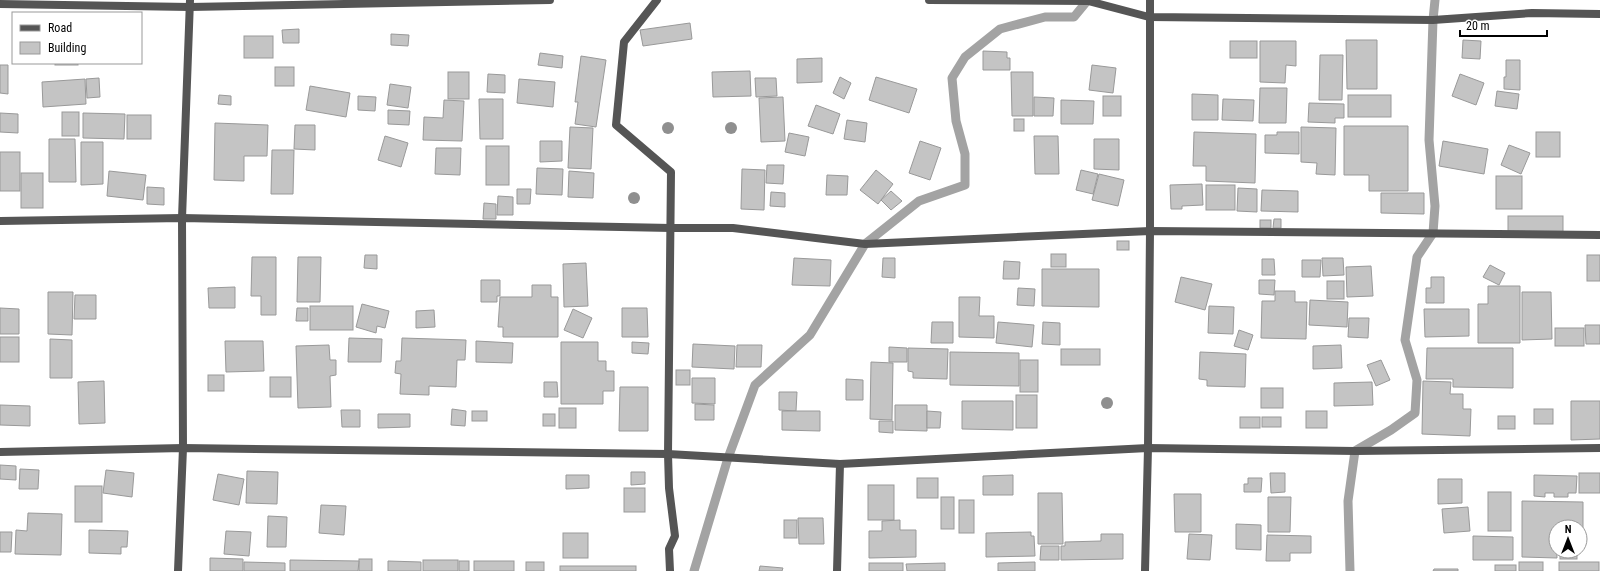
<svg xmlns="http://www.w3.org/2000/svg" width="1600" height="571" font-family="'Roboto Condensed',sans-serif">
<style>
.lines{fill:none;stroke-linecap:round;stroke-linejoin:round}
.stream{stroke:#a3a3a3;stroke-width:9}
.building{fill:#c4c4c4;stroke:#999}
.minor{stroke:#555;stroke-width:8}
.tree{fill:#8f8f8f}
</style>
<rect width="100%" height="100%" fill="#fff"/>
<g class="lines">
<g class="stream">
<polyline points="694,571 728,458 755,385 810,335 865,244 919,201 965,185 965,154 956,121 952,78 965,57 1000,29 1045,17 1074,17 1088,0"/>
<polyline points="1350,571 1348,501 1355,451 1391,430 1415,413 1417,380 1405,340 1417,257 1433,233 1435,206 1429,140 1433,20 1435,0"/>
</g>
</g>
<g class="building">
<polygon points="690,23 692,39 643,46 640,30"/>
<polygon points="299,29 299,43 283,43 282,30"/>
<polygon points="391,34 409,35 408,46 391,45"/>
<rect x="244" y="36" width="29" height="22"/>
<polygon points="1346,40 1377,40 1377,89 1347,89"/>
<polygon points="1463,40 1481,41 1480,59 1462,58"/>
<rect x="1230" y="41" width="27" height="17"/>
<polygon points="1260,41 1296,41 1296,66 1286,65 1285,83 1260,82"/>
<polygon points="983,51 1007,52 1007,58 1010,58 1010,70 983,70"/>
<polygon points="540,53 563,56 562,68 538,65"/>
<polygon points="1320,55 1343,55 1342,100 1319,100"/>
<polygon points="581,56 606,60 596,127 575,124 578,102 575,102"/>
<polygon points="822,58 822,82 797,83 797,59"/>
<polygon points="1506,60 1520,60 1520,90 1504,89 1504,77 1506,77"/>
<rect x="55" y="63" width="23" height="2"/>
<polygon points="0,65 8,65 8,94 0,93"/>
<polygon points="1092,65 1116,68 1113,93 1089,90"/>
<rect x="275" y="67" width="19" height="19"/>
<polygon points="750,71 751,96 713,97 712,72"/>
<rect x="448" y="72" width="21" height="27"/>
<polygon points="1011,72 1033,72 1033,116 1012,116"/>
<polygon points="488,74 505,75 505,93 487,92"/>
<polygon points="1460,74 1484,83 1476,105 1452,96"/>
<polygon points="840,77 851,83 844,99 833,93"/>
<polygon points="876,77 917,89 909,113 869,100"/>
<polygon points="99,78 100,97 87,98 86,79"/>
<polygon points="755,78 776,78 777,96 756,97"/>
<polygon points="85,79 86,104 43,107 42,82"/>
<polygon points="519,79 555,82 553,107 517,103"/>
<polygon points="390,84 411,87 408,108 387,105"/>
<polygon points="310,86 350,93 346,117 306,110"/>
<polygon points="1260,88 1287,88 1286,123 1259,123"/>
<polygon points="1497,91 1519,94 1517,109 1495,106"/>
<polygon points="1192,94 1218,95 1218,120 1192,120"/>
<polygon points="219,95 231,96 231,105 218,104"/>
<rect x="1348" y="95" width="43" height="22"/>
<polygon points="358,96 376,97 375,111 358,110"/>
<rect x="1103" y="96" width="18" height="20"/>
<polygon points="783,97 785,141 761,142 759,98"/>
<polygon points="1034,97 1054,98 1053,116 1034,116"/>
<polygon points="479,99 503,99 503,139 480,139"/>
<polygon points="1223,99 1254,100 1253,121 1222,120"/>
<polygon points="444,100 464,101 462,141 423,140 424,117 443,118"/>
<polygon points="1061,100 1094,101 1093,124 1061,124"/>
<polygon points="1309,103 1344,104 1344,118 1335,118 1335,123 1308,122"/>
<polygon points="816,105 840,114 833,134 808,126"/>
<polygon points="388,110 410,111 409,125 388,124"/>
<rect x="62" y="112" width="17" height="24"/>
<polygon points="0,113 18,114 18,133 0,132"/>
<polygon points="83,113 125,114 124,139 83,138"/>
<rect x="127" y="115" width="24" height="24"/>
<rect x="1014" y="119" width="10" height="12"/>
<polygon points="847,120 867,123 865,142 844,139"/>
<polygon points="215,123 268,125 267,156 244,156 244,181 214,180"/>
<polygon points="295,125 315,125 315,150 294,149"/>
<polygon points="1344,126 1408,126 1408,191 1369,191 1369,175 1344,175"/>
<polygon points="570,127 593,128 591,169 568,168"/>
<polygon points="1301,127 1336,128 1335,175 1316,174 1317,163 1301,162"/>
<polygon points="1194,132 1256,134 1255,183 1206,181 1206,166 1193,166"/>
<polygon points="1277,132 1299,132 1299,154 1265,153 1265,135 1277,135"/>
<rect x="1536" y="132" width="24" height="25"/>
<polygon points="789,133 809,137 805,156 785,152"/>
<polygon points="385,136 408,143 401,167 378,160"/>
<polygon points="1034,136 1058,136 1059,174 1035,174"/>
<polygon points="49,139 75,139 76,182 49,182"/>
<polygon points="1094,139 1119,139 1119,170 1094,169"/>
<polygon points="540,141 562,141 562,161 540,162"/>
<polygon points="920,141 941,148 930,180 909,173"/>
<polygon points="1443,141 1488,149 1484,174 1439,166"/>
<polygon points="81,142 103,142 103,184 81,185"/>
<polygon points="1509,145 1530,153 1521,174 1501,165"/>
<rect x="486" y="146" width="23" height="39"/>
<polygon points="436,148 461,148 460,175 435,174"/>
<polygon points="272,150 294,150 293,194 271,194"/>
<rect x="0" y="152" width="20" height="39"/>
<polygon points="767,165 784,165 783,184 766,183"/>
<polygon points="537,168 563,169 562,195 536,194"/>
<polygon points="742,169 765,170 764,210 741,209"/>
<polygon points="876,170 893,184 878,204 860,190"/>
<polygon points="1081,170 1098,174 1093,194 1076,190"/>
<polygon points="109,171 146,175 143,200 107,196"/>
<polygon points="569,171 594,173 593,198 568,197"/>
<rect x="21" y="173" width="22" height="35"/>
<polygon points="1099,174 1124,180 1118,206 1092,200"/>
<polygon points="827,175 848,176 847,195 826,195"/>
<rect x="1496" y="176" width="26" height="33"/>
<polygon points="1202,184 1203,205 1182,206 1182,209 1171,209 1170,185"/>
<rect x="1206" y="185" width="29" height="25"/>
<polygon points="147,187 164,188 164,205 147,204"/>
<polygon points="1238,188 1257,189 1257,212 1237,211"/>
<polygon points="517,189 531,189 530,204 517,204"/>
<polygon points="1262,190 1298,191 1298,212 1261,211"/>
<polygon points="891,191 902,201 891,210 881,200"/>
<polygon points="771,192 785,193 785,207 770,206"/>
<polygon points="1381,193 1424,193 1424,214 1381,213"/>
<polygon points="498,196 513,197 513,215 497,215"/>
<polygon points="484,203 496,204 496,219 483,219"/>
<rect x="1508" y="216" width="55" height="16"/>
<polygon points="1274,219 1281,219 1281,228 1273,228"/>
<rect x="1260" y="220" width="11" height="8"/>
<rect x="1117" y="241" width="12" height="9"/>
<rect x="1051" y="254" width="15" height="13"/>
<polygon points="365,255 377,255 377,269 364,268"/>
<rect x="1587" y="255" width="13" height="26"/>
<polygon points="252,257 276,257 276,315 261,315 261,296 251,296"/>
<polygon points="298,257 321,257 320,302 297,302"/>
<polygon points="794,258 831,260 830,286 792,285"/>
<polygon points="883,258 895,258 895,278 882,277"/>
<polygon points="1322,258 1343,258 1344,275 1323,276"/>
<polygon points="1262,259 1274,259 1275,275 1262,275"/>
<polygon points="1302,260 1321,260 1320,277 1302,277"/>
<polygon points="1004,261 1020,262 1019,279 1003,279"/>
<polygon points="586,263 588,306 564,307 563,264"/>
<polygon points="1490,265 1505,273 1499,285 1483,277"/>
<polygon points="1371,266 1373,296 1347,297 1346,267"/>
<polygon points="1042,269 1099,269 1099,307 1042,306"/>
<polygon points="1181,277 1212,284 1205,310 1175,302"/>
<polygon points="1431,277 1444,277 1444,303 1426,303 1426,288 1431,288"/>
<polygon points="481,280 500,280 500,296 497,296 497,302 481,302"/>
<polygon points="1259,280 1275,280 1274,295 1259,294"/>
<rect x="1327" y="281" width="17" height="18"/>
<polygon points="532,285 551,285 551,297 558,297 558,337 503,337 503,327 498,327 500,297 532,297"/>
<polygon points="1488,286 1520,286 1520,343 1478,343 1478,304 1488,304"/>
<polygon points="235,287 235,308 209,308 208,288"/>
<polygon points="1018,288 1035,289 1034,306 1017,305"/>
<polygon points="1275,291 1295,291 1295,302 1307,302 1306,339 1261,338 1262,301 1275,301"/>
<polygon points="48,292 73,292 72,335 48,334"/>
<polygon points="1522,292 1551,292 1552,339 1522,340"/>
<polygon points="75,295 96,295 96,319 74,319"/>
<polygon points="959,297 980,297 979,316 994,316 994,338 959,337"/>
<polygon points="1310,300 1348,302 1347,327 1309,325"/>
<polygon points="362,304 389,311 385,328 377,326 376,333 356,327"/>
<rect x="310" y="306" width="43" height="24"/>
<polygon points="1209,306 1234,307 1233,334 1208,333"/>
<polygon points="0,308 19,309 19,334 0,334"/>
<polygon points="297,308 308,308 308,321 296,321"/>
<polygon points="622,308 647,308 648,337 622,337"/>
<polygon points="573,309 592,318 583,338 564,330"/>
<polygon points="1424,309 1469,309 1469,336 1425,337"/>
<polygon points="434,310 435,327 416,328 416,311"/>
<polygon points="1349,318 1369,318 1368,338 1348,337"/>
<polygon points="932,322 953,322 953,343 931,343"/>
<polygon points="998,322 1034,325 1032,347 996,343"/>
<polygon points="1043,322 1060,323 1060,345 1042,344"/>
<polygon points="1585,325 1600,325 1600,344 1586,344"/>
<rect x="1555" y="328" width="29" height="18"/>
<polygon points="1239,330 1253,335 1248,350 1234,346"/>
<rect x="0" y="337" width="19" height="25"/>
<polygon points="349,338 382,339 381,362 348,362"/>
<polygon points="402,338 466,340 465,360 457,360 456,387 429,386 429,395 400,394 401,374 395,373 396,361 401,361"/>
<polygon points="50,339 72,340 72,378 50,378"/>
<polygon points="225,341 263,341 264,371 226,372"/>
<polygon points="476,341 513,343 512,363 476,362"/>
<polygon points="561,342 598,342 598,361 606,361 606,371 614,371 614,391 603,391 603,404 561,404"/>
<polygon points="632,342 649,343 648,354 632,353"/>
<polygon points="693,344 735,346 734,369 692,367"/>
<polygon points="329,345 330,360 336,360 336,375 330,376 331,407 298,408 296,346"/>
<polygon points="737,345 762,345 761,367 736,367"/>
<polygon points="1341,345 1342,368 1313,369 1313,346"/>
<polygon points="889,347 907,348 907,362 889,362"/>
<polygon points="908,348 948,349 947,379 913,378 913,372 908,371"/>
<polygon points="1427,348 1513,348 1513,388 1453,387 1453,379 1426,379"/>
<rect x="1061" y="349" width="39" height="16"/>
<polygon points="950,352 1019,353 1019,386 950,385"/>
<polygon points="1200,352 1246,354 1245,387 1207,386 1207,380 1199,379"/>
<rect x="1020" y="360" width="18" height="32"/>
<polygon points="1381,360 1390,380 1376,386 1367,365"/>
<polygon points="871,362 893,363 892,420 870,419"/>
<rect x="676" y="370" width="14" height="15"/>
<rect x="208" y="375" width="16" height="16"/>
<rect x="270" y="377" width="21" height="20"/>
<polygon points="692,378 715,378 715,404 692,403"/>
<polygon points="846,379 863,380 863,400 846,400"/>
<polygon points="104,381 105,423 79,424 78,382"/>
<polygon points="1423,381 1451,382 1450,394 1463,394 1463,409 1471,409 1470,436 1422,434"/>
<polygon points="544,382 557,382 558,397 544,397"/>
<polygon points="1372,382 1373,405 1334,406 1334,383"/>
<polygon points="620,387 648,387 648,431 619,431"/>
<rect x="1261" y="388" width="22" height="20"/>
<polygon points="779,392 797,392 796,411 779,410"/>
<rect x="1016" y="395" width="21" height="33"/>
<polygon points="962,401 1013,401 1013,430 962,429"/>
<polygon points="1571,401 1600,401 1600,439 1571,440"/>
<polygon points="695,404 714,405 714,420 695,420"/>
<polygon points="0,405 30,406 30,426 0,425"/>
<polygon points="895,405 927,405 927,431 895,430"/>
<rect x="559" y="408" width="17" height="20"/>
<polygon points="452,409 466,411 465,426 451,425"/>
<rect x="1534" y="409" width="19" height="15"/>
<polygon points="341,410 360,410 360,427 342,427"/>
<rect x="472" y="411" width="15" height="10"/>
<polygon points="782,411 820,411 820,431 782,430"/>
<polygon points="927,411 941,412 940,428 927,428"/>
<rect x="1306" y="411" width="21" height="17"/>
<polygon points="378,414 410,414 410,427 378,428"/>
<rect x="543" y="414" width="12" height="12"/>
<rect x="1498" y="416" width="17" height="13"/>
<rect x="1240" y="417" width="20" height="11"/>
<rect x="1262" y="417" width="19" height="10"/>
<polygon points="879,421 893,421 893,433 879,432"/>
<polygon points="0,465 16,466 16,480 0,479"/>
<polygon points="20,469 39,470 38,489 19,489"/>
<polygon points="106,470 134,473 132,497 103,493"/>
<polygon points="247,471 278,472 277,504 246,503"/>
<polygon points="631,472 645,472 645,484 631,485"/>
<polygon points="1270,473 1285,473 1285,492 1271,493"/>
<rect x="1579" y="473" width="21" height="20"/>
<polygon points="218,474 244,479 239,505 213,500"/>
<polygon points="566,475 589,475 589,488 566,489"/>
<polygon points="1013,475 1013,495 983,495 983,476"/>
<polygon points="1534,475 1577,476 1576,493 1568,493 1568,497 1554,497 1554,493 1545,493 1545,497 1534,496"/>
<rect x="917" y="478" width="21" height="20"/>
<polygon points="1248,478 1262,478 1261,492 1244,492 1244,484 1248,484"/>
<polygon points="1438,479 1462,479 1462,503 1438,504"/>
<rect x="868" y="485" width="26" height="35"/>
<rect x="75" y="486" width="27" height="36"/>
<rect x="624" y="488" width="21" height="24"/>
<rect x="1488" y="492" width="23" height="39"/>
<polygon points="1038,493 1062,493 1063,544 1038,544"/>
<polygon points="1174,494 1201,494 1201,532 1175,532"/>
<rect x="941" y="497" width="13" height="32"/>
<polygon points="1268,497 1291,497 1290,532 1268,532"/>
<rect x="959" y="500" width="15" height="33"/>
<polygon points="1522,501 1583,502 1583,537 1580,537 1580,527 1556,527 1557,558 1522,557"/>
<polygon points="321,505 346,506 344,535 319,533"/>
<polygon points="1468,507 1470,531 1444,533 1442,509"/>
<polygon points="28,513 62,514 61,555 15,554 16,530 27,531"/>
<polygon points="268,516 287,517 286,547 267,547"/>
<polygon points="798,518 823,518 824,544 799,544"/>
<rect x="784" y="520" width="13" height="18"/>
<polygon points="900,520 900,530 916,530 916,557 869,558 869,531 882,531 882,521"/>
<polygon points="1236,524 1261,525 1261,550 1236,549"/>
<polygon points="89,530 128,531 127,547 121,547 121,554 89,553"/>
<polygon points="226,531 251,532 249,556 224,554"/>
<polygon points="0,532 12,532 11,552 0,552"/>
<polygon points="1031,532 1031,536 1034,536 1035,556 986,557 986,533"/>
<rect x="563" y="533" width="25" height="25"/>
<polygon points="1101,534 1123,534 1123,559 1061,560 1061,546 1065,546 1065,542 1101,541"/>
<polygon points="1189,534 1212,535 1210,560 1187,559"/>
<polygon points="1267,535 1311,536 1311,553 1290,553 1290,561 1266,561"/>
<polygon points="1473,536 1513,537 1513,560 1473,560"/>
<polygon points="1041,546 1059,546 1059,560 1040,560"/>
<rect x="1560" y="551" width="17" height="8"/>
<polygon points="210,558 243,559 243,571 210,571"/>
<rect x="359" y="559" width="13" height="12"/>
<polygon points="290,560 359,561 358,571 290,571"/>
<rect x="423" y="560" width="35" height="11"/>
<polygon points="388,561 421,562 421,571 388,571"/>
<rect x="459" y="561" width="10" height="10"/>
<rect x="474" y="561" width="40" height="10"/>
<polygon points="244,562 285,563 285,571 244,571"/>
<rect x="526" y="562" width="18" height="9"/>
<polygon points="1035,562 1035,571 998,571 998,563"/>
<rect x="1519" y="562" width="24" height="9"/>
<rect x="1559" y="562" width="40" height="9"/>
<rect x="869" y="563" width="34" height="8"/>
<polygon points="945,563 945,571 907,571 906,564"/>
<rect x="1495" y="565" width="21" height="6"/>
<rect x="560" y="566" width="76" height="5"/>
<polygon points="760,566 783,568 782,571 759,571"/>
<polygon points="1434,569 1458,569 1458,571 1433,571"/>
</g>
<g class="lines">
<g class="minor">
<polyline points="657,0 624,42 616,125 671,172 668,454 669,488 675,536 669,549 670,571"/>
<polyline points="929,0 1088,1 1149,17 1433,20 1532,13 1600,14"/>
<polyline points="0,4 190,7 550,0"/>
<polyline points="0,221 182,218 671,228 733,228 865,244 1150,231 1600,235"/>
<polyline points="0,452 183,448 668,454 840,464 1148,448 1355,451 1600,448"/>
<polyline points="178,571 183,448 182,218 190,0"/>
<polyline points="837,571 840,464"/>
<polyline points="1145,571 1148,448 1150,231 1150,0"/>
</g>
</g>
<g class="tree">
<circle cx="668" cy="128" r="6"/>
<circle cx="731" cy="128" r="6"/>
<circle cx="634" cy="198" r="6"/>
<circle cx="1107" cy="403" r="6"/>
</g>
<rect x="12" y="12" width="130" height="52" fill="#ffffff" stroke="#999999"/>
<rect x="20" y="25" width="20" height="6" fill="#555555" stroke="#999999"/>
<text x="48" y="32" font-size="12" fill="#000000">Road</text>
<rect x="20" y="42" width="20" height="12" fill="#c4c4c4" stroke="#999999"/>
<text x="48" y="52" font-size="12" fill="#000000">Building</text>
<g transform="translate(1568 539)"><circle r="19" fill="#ffffff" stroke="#999999"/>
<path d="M0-3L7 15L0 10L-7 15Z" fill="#000000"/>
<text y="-6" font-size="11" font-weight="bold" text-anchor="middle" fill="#000000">N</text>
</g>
<path d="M1460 30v6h87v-6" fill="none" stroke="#000000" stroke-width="2"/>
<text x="1466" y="30" font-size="12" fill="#000000" stroke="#ffffff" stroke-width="3" paint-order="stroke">20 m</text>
</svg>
